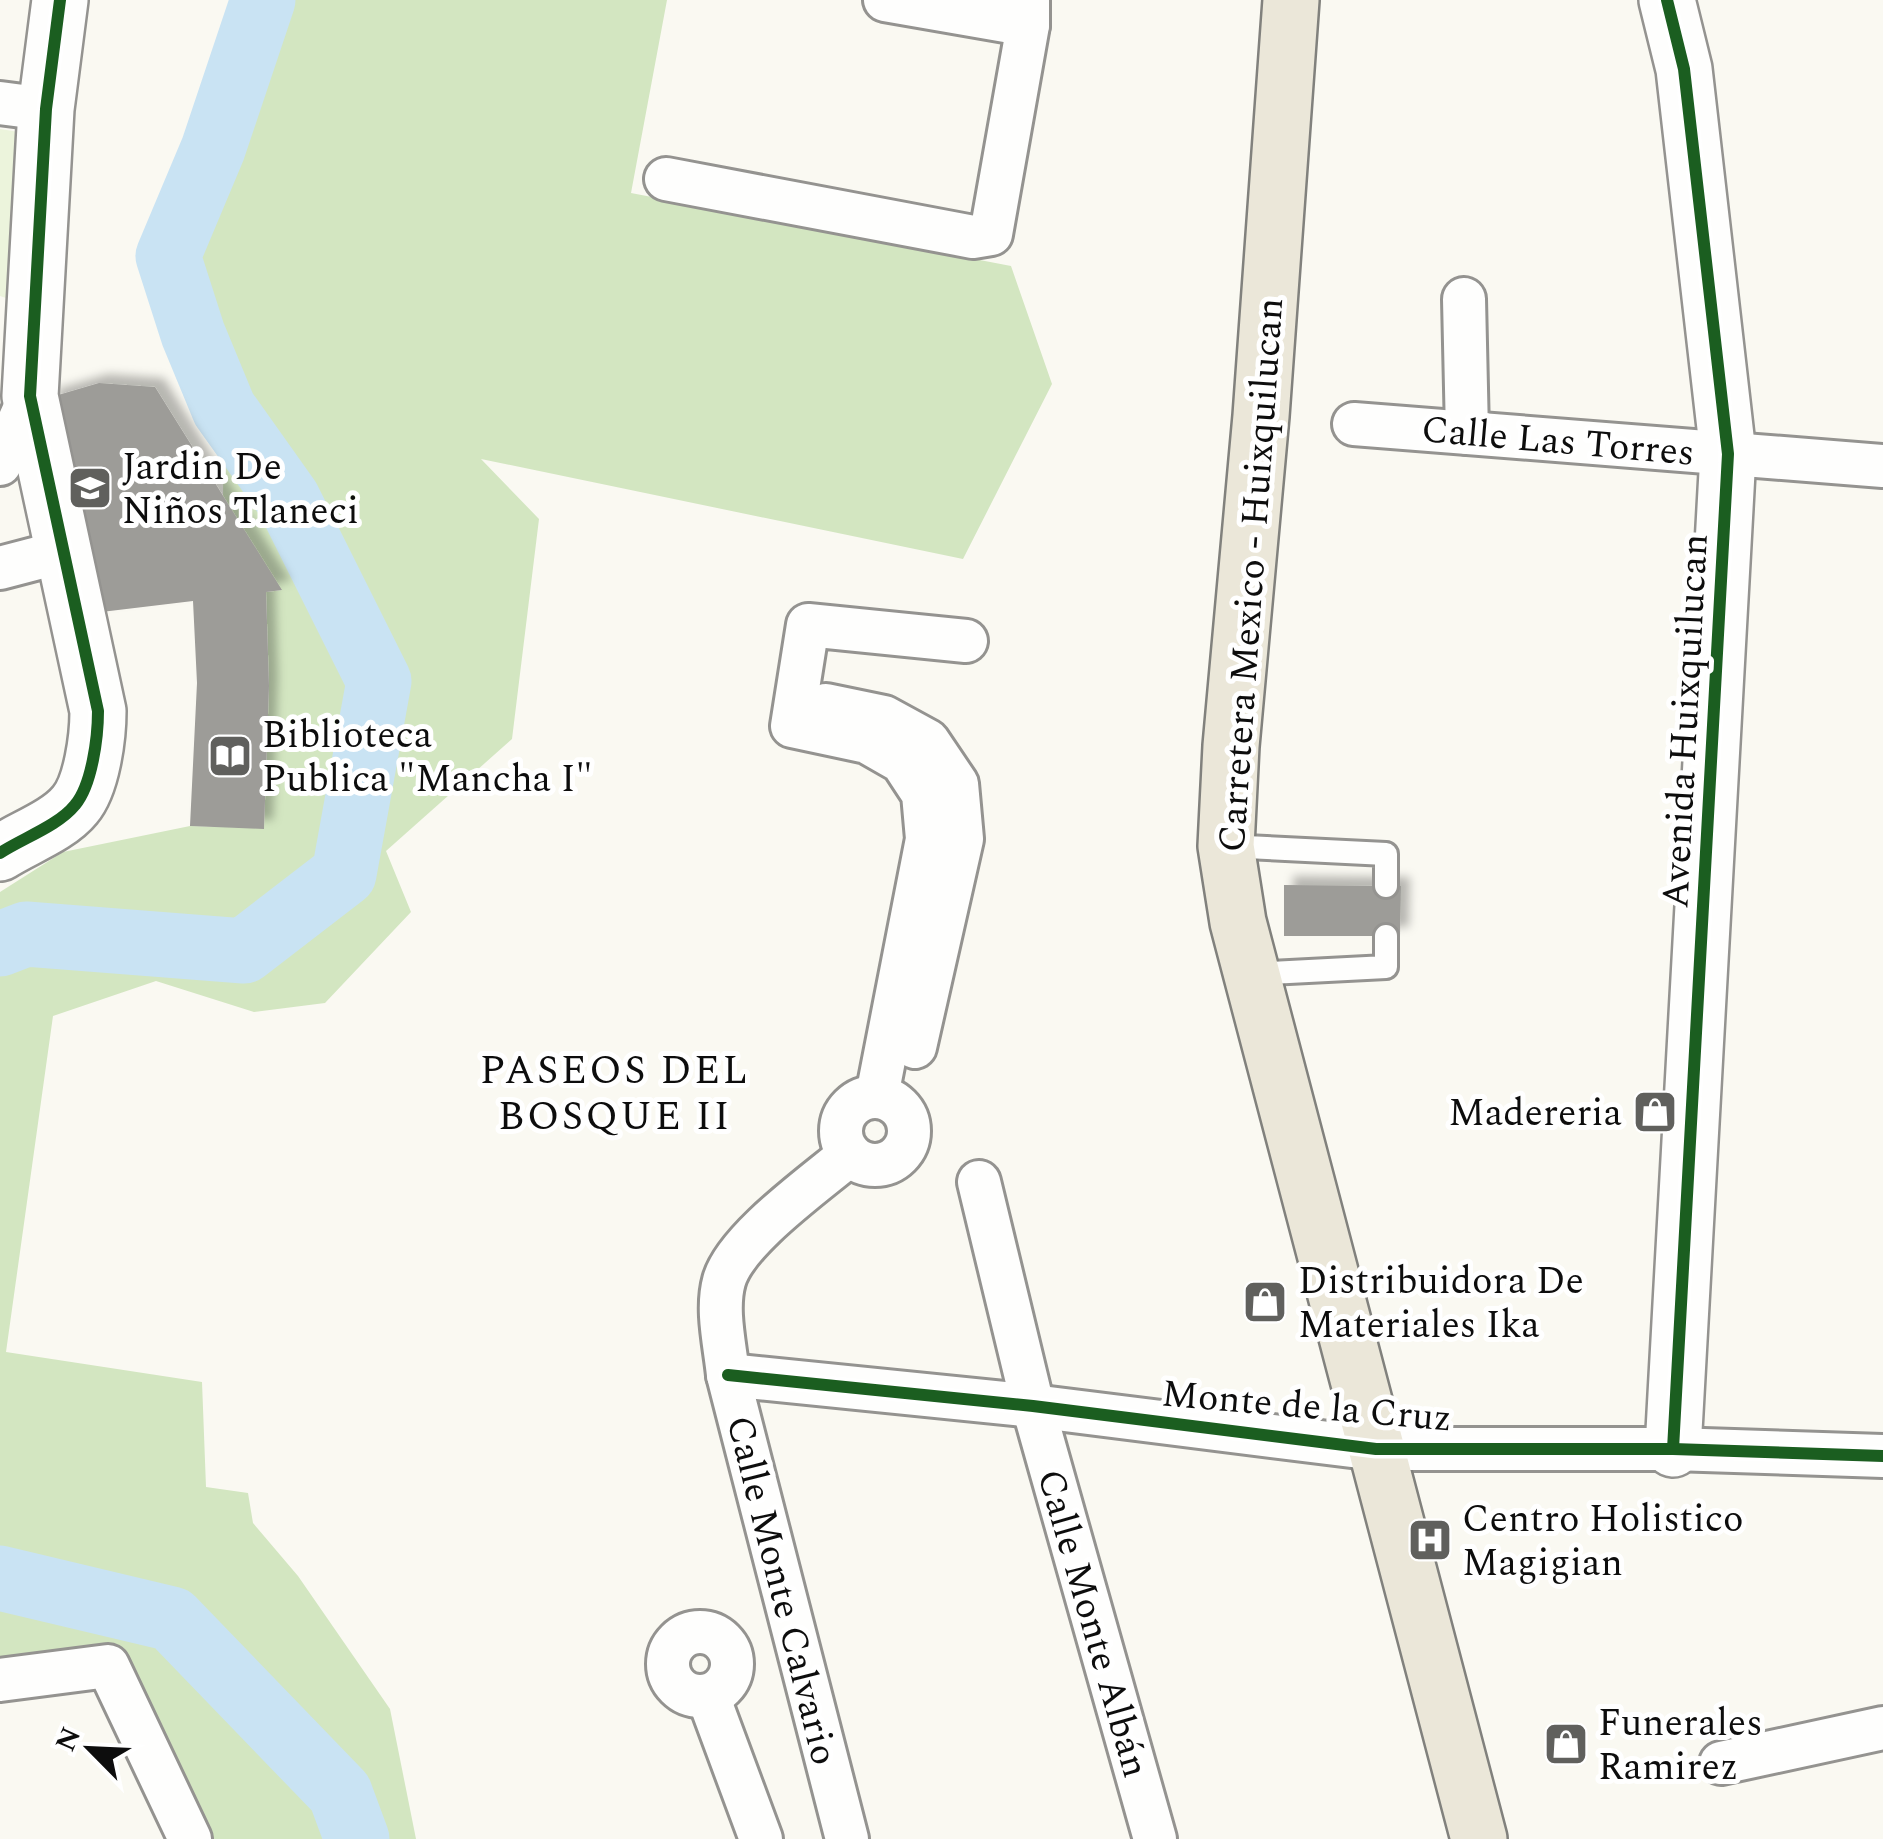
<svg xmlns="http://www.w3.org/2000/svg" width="1883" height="1839" font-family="Spectral,serif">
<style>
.forest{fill:#d3e6c1}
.pitch{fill:#ecf4dc}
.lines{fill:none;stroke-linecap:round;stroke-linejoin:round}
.river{stroke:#c9e3f3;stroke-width:65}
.building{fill:#9d9c98;filter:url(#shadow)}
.service-casing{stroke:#949390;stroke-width:28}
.minor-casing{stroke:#949390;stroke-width:48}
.tertiary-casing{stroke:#949390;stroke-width:60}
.primary-casing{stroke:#81817d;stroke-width:60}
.service{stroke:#fefefd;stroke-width:22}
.minor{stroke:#fefefd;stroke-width:42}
.tertiary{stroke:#fefefd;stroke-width:55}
.primary{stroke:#ebe7d9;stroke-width:55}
.cycleway-casing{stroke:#fff;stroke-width:19}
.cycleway{stroke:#1b5e20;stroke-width:12}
.labels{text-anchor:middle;stroke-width:10;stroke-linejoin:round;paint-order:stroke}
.street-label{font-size:38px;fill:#0d0d0d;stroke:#fff}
.poi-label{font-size:38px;fill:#0d0d0d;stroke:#fff;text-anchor:start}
.neighbourhood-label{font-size:40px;letter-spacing:2.5px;fill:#0d0d0d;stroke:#fff}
</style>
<defs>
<filter id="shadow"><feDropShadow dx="9" dy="-9" stdDeviation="5" flood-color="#0004"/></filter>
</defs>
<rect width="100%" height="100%" fill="#faf9f2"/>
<polygon class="forest" points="263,0 667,0 631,193 1011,266 1052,384 963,559 481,459 539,519 512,739 386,851 411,912 325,1003 254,1012 156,981 53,1016 6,1352 202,1382 206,1487 248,1493 253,1523 298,1576 390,1709 416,1839 213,1839 108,1654 0,1665 0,892 63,852 190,826 264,828 269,686 266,592 281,590 223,496 224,409 193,334 168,256"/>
<polygon class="pitch" points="0,129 19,132 6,298 0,296"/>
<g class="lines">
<g class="river">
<polyline points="0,944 26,934 244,951 344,874 379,681 288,499 224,409 193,334 168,256 213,149 263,0"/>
<polyline points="0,1578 172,1619 340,1793 357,1839"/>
</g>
</g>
<g class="building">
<polygon points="99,383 155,387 282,590 266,592 269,686 264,829 190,826 197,683 193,601 93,613 48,398"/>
<polygon points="1284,885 1401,886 1400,936 1284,936"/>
</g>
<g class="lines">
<defs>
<g id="service">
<polyline points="1226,846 1386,854 1386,886"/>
<polyline points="1252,974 1386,967 1386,936"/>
</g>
<g id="minor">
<polyline points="885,0 1028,25"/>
<polyline points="0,103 46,109"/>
<polyline points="666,179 973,237 991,234 1028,25 1028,0"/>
<polyline points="1464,299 1467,433"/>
<polyline points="1354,424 1883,466"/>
<polyline points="0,464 30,396"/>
<polyline points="0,568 61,552"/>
<polyline points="826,705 884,717 928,741 957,784 962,839 915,1047"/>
<polyline points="877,1096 927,839 923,794 902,762 867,742 792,726 808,625 966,641"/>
<circle cx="875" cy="1131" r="34"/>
<polyline points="979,1182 1033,1406 1155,1839"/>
<polyline points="728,1375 1033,1406 1376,1449 1673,1449 1883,1456"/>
<circle cx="700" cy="1664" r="32"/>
<polyline points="0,1680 108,1666 190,1839"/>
<polyline points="708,1696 761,1839"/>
<polyline points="1721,1763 1883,1728"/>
<path d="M847,1839L728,1375C725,1345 716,1310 724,1281C735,1240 816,1183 849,1155"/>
</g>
<g id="tertiary">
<polyline points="1667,0 1684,69 1728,454 1673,1449"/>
<path d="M0,853C23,838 58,826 75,805C92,785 98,737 98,711L30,396L46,109L60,0"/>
</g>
<polyline id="primary" points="1291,0 1261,416 1231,746 1226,846 1238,922 1479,1839"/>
</defs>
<use href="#service" class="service-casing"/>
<use href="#minor" class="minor-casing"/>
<use href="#tertiary" class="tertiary-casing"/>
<use href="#primary" class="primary-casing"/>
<use href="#service" class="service"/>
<use href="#minor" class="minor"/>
<use href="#tertiary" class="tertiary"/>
<use href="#primary" class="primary"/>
<defs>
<g id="cycleway">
<polyline points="1667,0 1684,69 1728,454 1673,1449"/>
<path d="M0,853C23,838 58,826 75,805C92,785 98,737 98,711L30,396L46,109L60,0"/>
<polyline points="728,1375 1033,1406 1376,1449 1673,1449 1883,1456"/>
</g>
</defs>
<use href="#cycleway" class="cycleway-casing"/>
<use href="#cycleway" class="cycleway"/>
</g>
<defs>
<symbol id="school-square" viewBox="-11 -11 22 22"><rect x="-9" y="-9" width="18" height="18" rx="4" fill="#60605d" stroke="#fff"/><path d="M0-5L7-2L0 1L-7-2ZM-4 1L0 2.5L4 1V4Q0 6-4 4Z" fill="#fff"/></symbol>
<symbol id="library-square" viewBox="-11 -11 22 22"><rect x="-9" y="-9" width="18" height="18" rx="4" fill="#60605d" stroke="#fff"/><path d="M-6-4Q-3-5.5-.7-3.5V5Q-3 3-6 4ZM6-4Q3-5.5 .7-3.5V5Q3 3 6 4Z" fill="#fff"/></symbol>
<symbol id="shop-square" viewBox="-11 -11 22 22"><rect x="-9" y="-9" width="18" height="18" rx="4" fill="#60605d" stroke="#fff"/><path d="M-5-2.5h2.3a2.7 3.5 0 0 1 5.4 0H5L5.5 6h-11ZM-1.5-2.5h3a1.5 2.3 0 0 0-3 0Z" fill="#fff"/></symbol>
<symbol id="hospital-square" viewBox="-11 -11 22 22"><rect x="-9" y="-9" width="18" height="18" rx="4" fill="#60605d" stroke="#fff"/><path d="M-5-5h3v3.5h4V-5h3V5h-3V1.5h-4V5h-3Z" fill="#fff"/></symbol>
</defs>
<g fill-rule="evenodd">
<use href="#school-square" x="65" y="463" width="50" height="50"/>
<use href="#library-square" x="205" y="731" width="50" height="50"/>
<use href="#shop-square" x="1630" y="1087" width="50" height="50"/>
<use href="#shop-square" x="1240" y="1277" width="50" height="50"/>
<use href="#hospital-square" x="1405" y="1515" width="50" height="50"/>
<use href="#shop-square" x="1541" y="1719" width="50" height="50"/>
</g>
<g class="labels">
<g class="street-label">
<text transform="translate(1558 440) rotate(5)" y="13">Calle Las Torres</text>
<text transform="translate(1250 575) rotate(-86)" y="13">Carretera Mexico - Huixquilucan</text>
<text transform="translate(1684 721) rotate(-87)" y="13">Avenida Huixquilucan</text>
<text transform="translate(1307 1405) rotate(5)" y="13">Monte de la Cruz</text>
<text transform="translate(783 1590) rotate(76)" y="13">Calle Monte Calvario</text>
<text transform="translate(1094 1623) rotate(74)" y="13">Calle Monte Albán</text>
</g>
<g class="poi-label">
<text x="122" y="479">Jardin De<tspan x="122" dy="44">Niños Tlaneci</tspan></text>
<text x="262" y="747">Biblioteca<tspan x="262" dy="44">Publica "Mancha I"</tspan></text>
<text x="1622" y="1125" text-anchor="end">Madereria</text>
<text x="1298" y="1293">Distribuidora De<tspan x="1298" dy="44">Materiales Ika</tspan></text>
<text x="1462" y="1531">Centro Holistico<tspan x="1462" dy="44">Magigian</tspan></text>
<text x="1598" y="1735">Funerales<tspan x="1598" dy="44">Ramirez</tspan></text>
</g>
<g class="neighbourhood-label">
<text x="615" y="1083">PASEOS DEL<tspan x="615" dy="46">BOSQUE II</tspan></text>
</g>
</g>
<g transform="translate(90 1749) rotate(294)" stroke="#ffffff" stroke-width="8" paint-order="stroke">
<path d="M0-8L18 38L0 25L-18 38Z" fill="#0d0d0d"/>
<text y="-15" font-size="28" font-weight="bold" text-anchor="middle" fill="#0d0d0d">N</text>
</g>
</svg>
